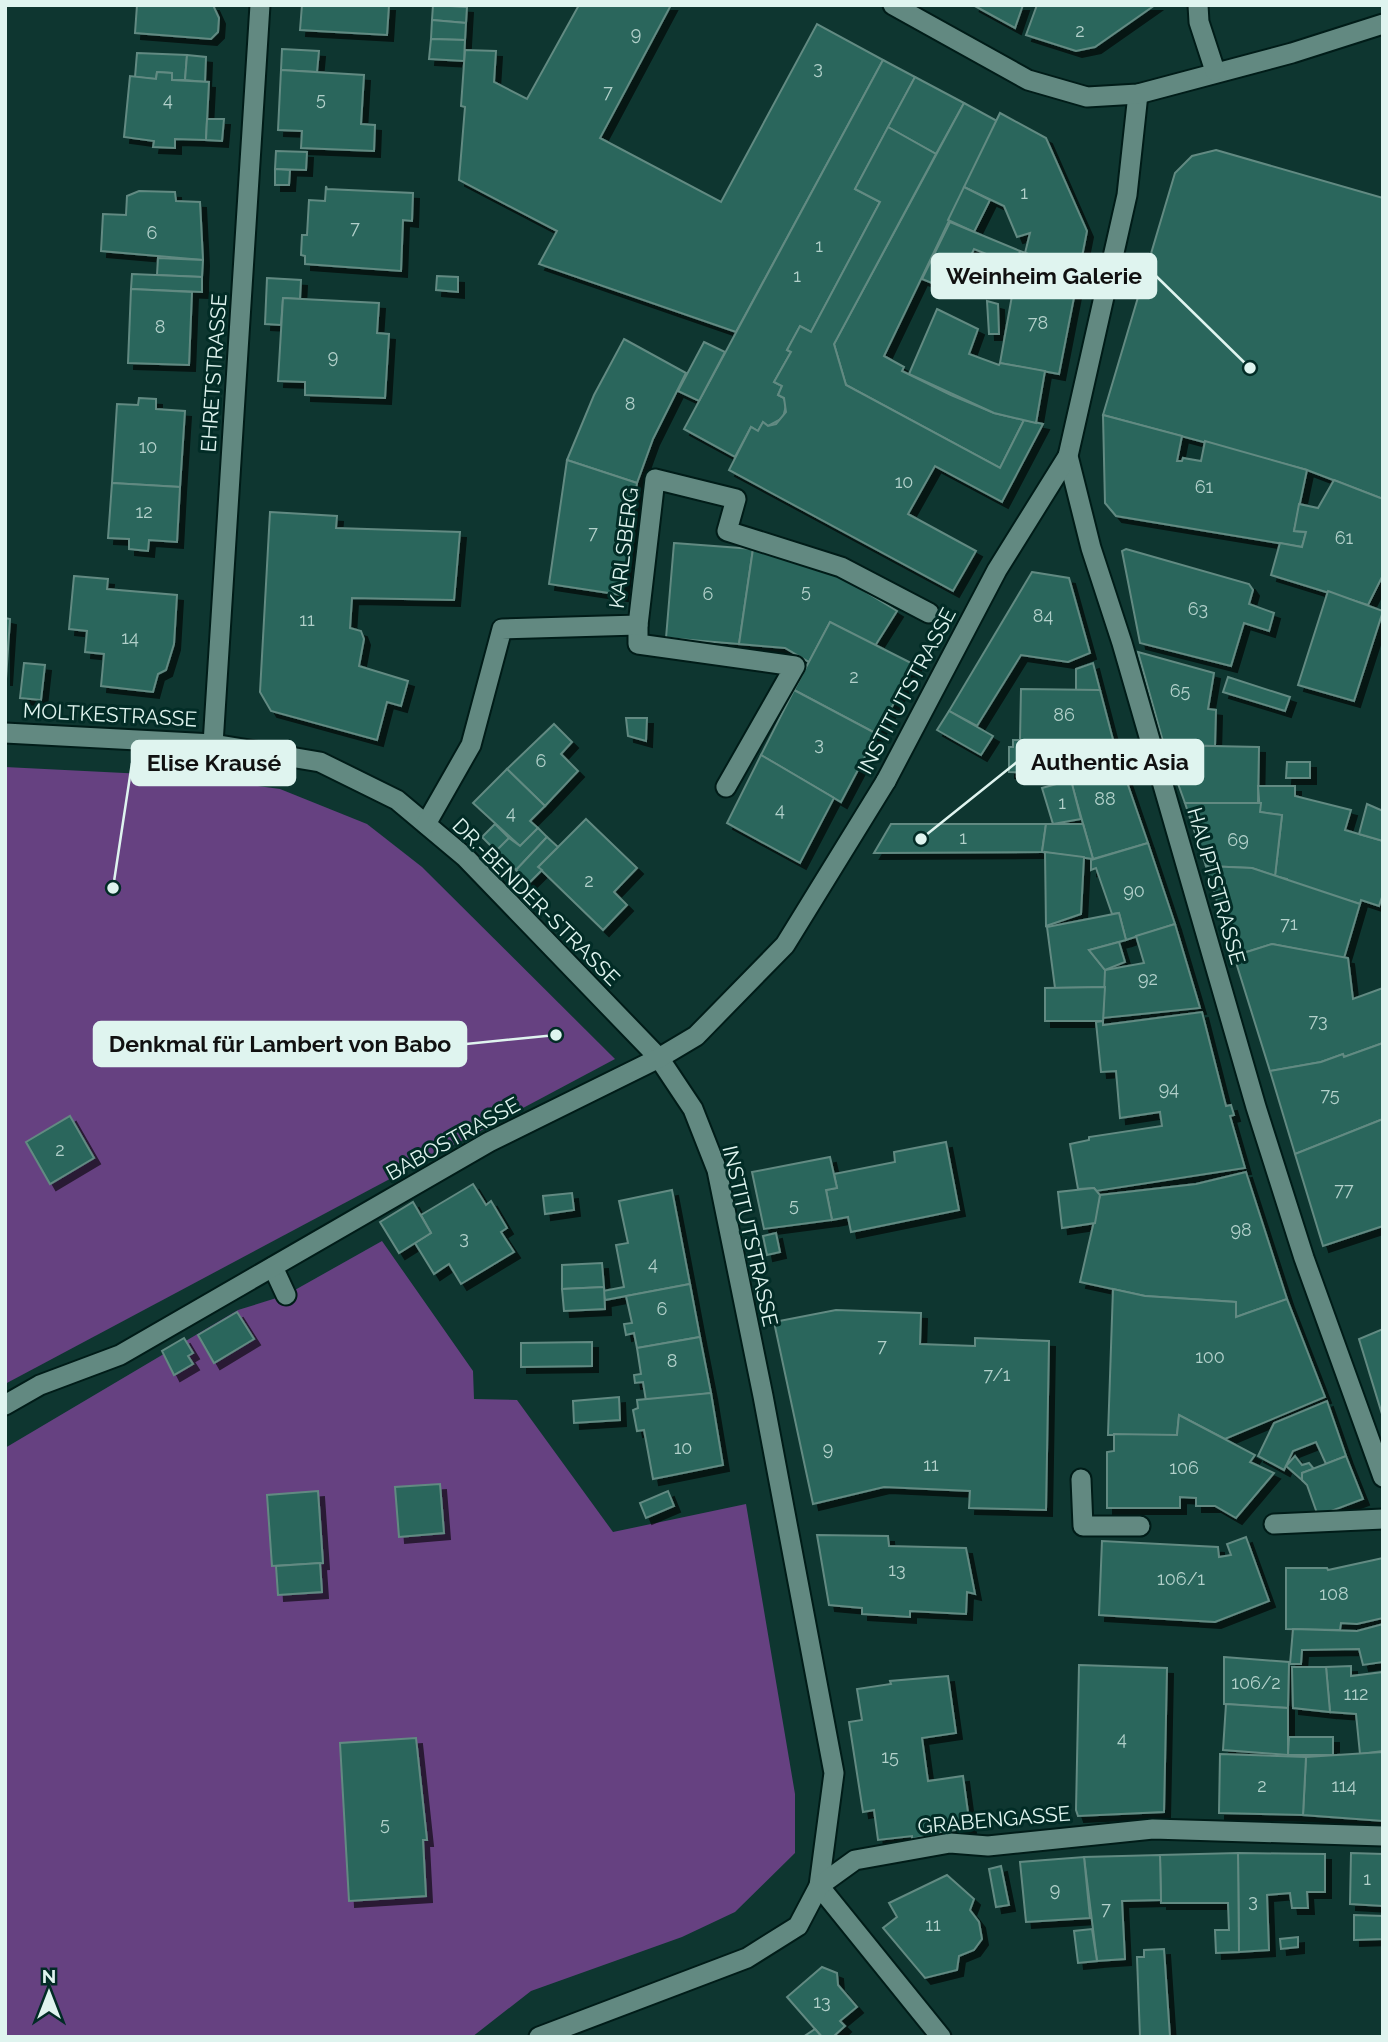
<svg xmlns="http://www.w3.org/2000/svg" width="1388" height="2042" font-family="Raleway,sans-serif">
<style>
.green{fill:#664181}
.building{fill:#29665b;stroke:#628a82;stroke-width:2;filter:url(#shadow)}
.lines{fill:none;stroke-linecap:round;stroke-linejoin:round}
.pedestrian-casing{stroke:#001c18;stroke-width:23}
.minor-casing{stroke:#001c18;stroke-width:23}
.pedestrian{stroke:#628981;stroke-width:19}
.minor{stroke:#628981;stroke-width:19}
.labels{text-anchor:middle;stroke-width:6;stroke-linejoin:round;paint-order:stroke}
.number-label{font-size:18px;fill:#b2d0ca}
.street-label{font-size:21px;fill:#dff4ef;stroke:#022c26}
.leader{fill:none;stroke:#dff4ef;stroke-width:2.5}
.callout-dot{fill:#dff4ef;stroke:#022c26;stroke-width:2.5}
.callout{fill:#dff4ef;stroke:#dff4ef;stroke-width:2.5}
.callout-label{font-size:23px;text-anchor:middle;font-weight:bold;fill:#111}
</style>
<defs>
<filter id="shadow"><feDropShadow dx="6" dy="6" stdDeviation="0" flood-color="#0009"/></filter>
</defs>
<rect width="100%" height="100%" fill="#0e3630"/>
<g class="green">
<polygon points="5,767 184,776 280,789 367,824 422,867 615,1059 5,1384"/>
<polygon points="382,1241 473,1371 474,1399 517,1400 613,1532 746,1504 795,1794 795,1853 735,1912 682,1937 531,1991 472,2037 5,2037 5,1448 238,1310 286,1295"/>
</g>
<g class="building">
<polygon points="137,5 213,5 219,18 218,32 211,39 135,33"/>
<polygon points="302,5 389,5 387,35 300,30"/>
<polygon points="433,5 467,7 466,23 432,20"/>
<polygon points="579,5 671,5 600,138 721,202 817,24 883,60 736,332 539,264 557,231 459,180 465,107 461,106 465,50 496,51 494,82 527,99"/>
<polygon points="973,5 1023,5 1015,28"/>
<polygon points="1037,5 1155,5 1095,47 1076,51 1026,35"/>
<polygon points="432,20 466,23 465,40 431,39"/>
<polygon points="431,39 465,40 464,61 429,59"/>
<polygon points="282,49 319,51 317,72 281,70"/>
<polygon points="137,53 187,55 185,80 172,80 172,73 157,72 156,79 135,77"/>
<polygon points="187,55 206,57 205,82 185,80"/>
<polygon points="883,60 915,77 855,189 880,202 811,332 800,326 787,350 791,352 774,382 782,386 778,395 784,398 786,405 783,418 768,426 763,422 758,431 751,427 735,457 684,429"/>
<polygon points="281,70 364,75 361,124 375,125 374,151 301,148 302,131 278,130"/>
<polygon points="157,72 172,73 172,80 209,82 206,140 175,139 175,148 153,147 154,141 124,137 130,76 156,79"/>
<polygon points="915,77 964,103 936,154 888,127"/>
<polygon points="964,103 997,121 884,356 904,367 902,371 951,395 994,413 1024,420 1000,468 846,385 834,344"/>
<polygon points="1000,113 1046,138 1087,231 1079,272 1025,253 1030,233 1017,237 1004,206 964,187"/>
<polygon points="207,119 224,119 222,141 206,140"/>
<polygon points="888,127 936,154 834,344 846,385 1000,468 1024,420 1043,424 1002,502 935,466 908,514 976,551 953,591 729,470 751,427 758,431 763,422 768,426 776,424 786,412 784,398 778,395 782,386 774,382 791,352 787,350 800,326 811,332 880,202 855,189"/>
<polygon points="1216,150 1383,198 1383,499 1307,470 1103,415 1175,173 1192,156"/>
<polygon points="276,151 307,152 306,170 275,169"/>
<polygon points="275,169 290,170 289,185 275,185"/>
<polygon points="326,186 327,189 413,193 412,221 403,220 401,271 305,264 305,256 301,255 302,235 307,235 309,200 325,201"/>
<polygon points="964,187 990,200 974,232 948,220"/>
<polygon points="139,191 175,192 176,201 200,202 203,260 101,251 103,214 126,215 127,196"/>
<polygon points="950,222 1020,251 1014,283 996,275 992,266 994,257 974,249 954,292 922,279"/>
<polygon points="1020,251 1079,272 1059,374 1000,363"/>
<polygon points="158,258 203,260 202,277 157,275"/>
<polygon points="132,274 202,277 202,292 131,289"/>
<polygon points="437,276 458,277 458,292 436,290"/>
<polygon points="267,278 301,280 300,299 283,298 281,325 265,324"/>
<polygon points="131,289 192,292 189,365 128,363"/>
<polygon points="283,298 379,303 377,333 389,334 385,398 305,395 305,382 278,381"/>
<polygon points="987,301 998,304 999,334 989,334"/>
<polygon points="937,309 978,329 969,354 999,365 1000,363 1045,371 1036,423 994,413 909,374"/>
<polygon points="624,339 686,373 653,439 637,483 567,460 594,395"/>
<polygon points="704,342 725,352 699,401 678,391"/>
<polygon points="139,398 156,399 156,409 185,411 180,487 112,483 117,404 138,405"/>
<polygon points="1103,415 1182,436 1177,461 1182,461 1183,458 1201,461 1205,441 1307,470 1294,531 1306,532 1302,547 1116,516 1105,503"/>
<polygon points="567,460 637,483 622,595 549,584"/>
<polygon points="1334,480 1383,499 1383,575 1368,605 1271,575 1280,543 1302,547 1306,532 1294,531 1299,504 1318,508"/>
<polygon points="112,483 180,487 177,542 149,540 148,551 129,549 129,539 108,538"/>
<polygon points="270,512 337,516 336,528 460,532 454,600 352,598 350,628 361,631 364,639 359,666 408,681 401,706 387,702 377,740 271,711 260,692"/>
<polygon points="674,543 753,549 739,644 666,638"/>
<polygon points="753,549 833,572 897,611 875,646 830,622 809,662 785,648 739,644"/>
<polygon points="1126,549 1249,584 1253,590 1249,604 1274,613 1269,631 1244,623 1231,666 1140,643 1122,551"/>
<polygon points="1032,572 1069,578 1090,653 1068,662 1021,655 977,726 949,711"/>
<polygon points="74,576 108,579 107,589 177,595 174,644 166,670 158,674 153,692 101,686 104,654 85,652 87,631 69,629"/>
<polygon points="1328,591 1383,611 1354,701 1298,685"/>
<polygon points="5,618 10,619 6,679 5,679"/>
<polygon points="830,622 915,665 877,734 794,690"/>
<polygon points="1138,652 1214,673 1208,709 1216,710 1215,746 1164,745"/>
<polygon points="24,663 45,665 41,700 20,698"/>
<polygon points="1093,663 1100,690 1076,690 1076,669"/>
<polygon points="1228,677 1290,697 1285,711 1223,692"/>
<polygon points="1021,689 1100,690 1116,751 1060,751 1055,773 1009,772 1009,747 1013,747 1013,740 1020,740"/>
<polygon points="794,690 877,734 841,802 761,755"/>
<polygon points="949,711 993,736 981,755 937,730"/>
<polygon points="626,718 647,718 646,741 628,736"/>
<polygon points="554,724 572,742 561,754 578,771 545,806 507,769"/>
<polygon points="1164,745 1259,747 1258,803 1185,803"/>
<polygon points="761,755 834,798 800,863 727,823"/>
<polygon points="1067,756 1118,756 1148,843 1093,859 1067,767"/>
<polygon points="1287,762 1310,762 1310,778 1286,778"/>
<polygon points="507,769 545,806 530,821 538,828 520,846 473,803"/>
<polygon points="1071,780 1081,819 1053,824 1042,788"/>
<polygon points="1258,786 1295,786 1295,796 1351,810 1345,830 1383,841 1383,894 1379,906 1361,900 1360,904 1287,882 1287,879 1275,876 1282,815 1260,812"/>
<polygon points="1185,803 1261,803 1260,812 1282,815 1275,876 1252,868 1206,866"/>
<polygon points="1367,804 1383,811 1383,841 1359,834"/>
<polygon points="586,819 637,868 614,892 627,905 603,930 538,867"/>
<polygon points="495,824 509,838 496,851 482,837"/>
<polygon points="891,824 1046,824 1042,852 874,853"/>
<polygon points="1046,824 1083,824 1093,859 1042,852"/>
<polygon points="538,828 547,837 516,870 496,851 509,838 520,846"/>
<polygon points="547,837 558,847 538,867 542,870 529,883 516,870"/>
<polygon points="1148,843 1175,924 1126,940 1119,913 1112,914 1096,868 1091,870 1091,860"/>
<polygon points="1045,852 1084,857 1081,914 1046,926"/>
<polygon points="1206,866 1252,868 1360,904 1344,958 1272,944 1234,956"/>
<polygon points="1119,913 1126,940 1089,950 1105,970 1105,987 1055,988 1047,927"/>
<polygon points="1175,924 1200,1008 1103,1018 1105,970 1144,963 1136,936"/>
<polygon points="1119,942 1125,962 1105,970 1089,950"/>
<polygon points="1272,944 1348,958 1353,999 1383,988 1383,1043 1344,1057 1343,1054 1321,1062 1270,1071 1234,956"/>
<polygon points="1105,987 1103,1021 1045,1021 1045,988"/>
<polygon points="1202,1012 1226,1106 1231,1105 1234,1115 1230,1116 1245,1168 1096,1191 1094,1188 1078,1189 1070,1144 1089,1140 1089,1137 1162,1126 1160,1112 1120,1118 1116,1071 1101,1072 1096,1022 1103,1021 1103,1025"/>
<polygon points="1383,1043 1383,1119 1295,1154 1270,1071 1321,1062 1343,1054 1344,1057"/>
<polygon points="70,1116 94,1158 50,1184 26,1142"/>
<polygon points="1383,1119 1383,1226 1323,1246 1295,1154"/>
<polygon points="946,1142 959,1210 851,1232 848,1217 832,1220 826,1190 837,1188 834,1174 895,1162 894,1152"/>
<polygon points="830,1157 837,1188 826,1190 832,1220 764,1229 752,1172"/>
<polygon points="1246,1172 1287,1299 1236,1317 1236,1302 1145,1296 1080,1282 1100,1195 1196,1184"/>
<polygon points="473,1184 486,1205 491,1201 507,1228 501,1232 514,1252 461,1284 449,1264 434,1274 415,1243 431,1233 421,1215"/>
<polygon points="1094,1188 1100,1195 1095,1223 1062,1228 1058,1192"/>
<polygon points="672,1190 690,1284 605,1300 603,1291 624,1287 616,1245 628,1243 619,1201"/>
<polygon points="572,1193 574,1210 545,1214 543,1196"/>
<polygon points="413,1202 431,1233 399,1253 380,1222"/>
<polygon points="776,1233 780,1252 767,1255 763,1236"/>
<polygon points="602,1263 604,1287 562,1289 562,1265"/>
<polygon points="690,1284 700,1337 637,1348 634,1333 626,1335 624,1324 632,1323 626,1296"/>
<polygon points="604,1287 605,1309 564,1311 562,1289"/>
<polygon points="1113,1289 1145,1296 1236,1302 1236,1317 1287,1299 1325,1397 1225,1439 1179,1415 1177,1435 1108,1435"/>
<polygon points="836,1310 921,1313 920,1344 975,1346 975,1338 1049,1341 1046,1510 969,1508 970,1491 884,1487 813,1504 774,1322"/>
<polygon points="237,1312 254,1339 214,1363 198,1335"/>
<polygon points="1383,1329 1383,1413 1382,1414 1359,1339"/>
<polygon points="700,1337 711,1393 646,1401 643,1382 635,1383 634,1375 641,1374 637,1348"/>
<polygon points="184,1338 193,1353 188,1356 193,1364 174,1375 162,1351"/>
<polygon points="592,1342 592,1366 521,1367 521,1343"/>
<polygon points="711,1393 723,1465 653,1479 644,1430 637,1431 633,1410 638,1408 637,1400"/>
<polygon points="619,1397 620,1420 574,1423 573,1401"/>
<polygon points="1327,1401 1346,1456 1326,1464 1316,1442 1293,1451 1284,1470 1258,1456 1274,1423"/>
<polygon points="1179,1415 1255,1455 1250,1462 1274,1473 1236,1518 1215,1506 1196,1506 1196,1498 1180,1497 1180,1508 1107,1508 1107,1452 1114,1451 1114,1434 1177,1435"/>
<polygon points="1295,1456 1302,1465 1309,1463 1314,1469 1302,1473 1302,1480 1286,1466"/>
<polygon points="1346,1456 1363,1499 1318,1516 1307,1485 1302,1480 1302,1473"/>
<polygon points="440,1484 444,1533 399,1537 395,1487"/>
<polygon points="318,1491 323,1563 272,1566 267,1495"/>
<polygon points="668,1491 674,1506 646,1518 640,1503"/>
<polygon points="817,1535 888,1536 889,1546 966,1548 975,1594 967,1592 966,1614 910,1611 910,1617 862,1614 862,1608 829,1605"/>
<polygon points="1246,1537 1269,1601 1215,1622 1099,1615 1102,1541 1218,1547 1219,1557 1231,1555 1227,1544"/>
<polygon points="1383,1558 1383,1618 1357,1624 1341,1623 1340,1630 1286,1629 1286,1568 1327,1568 1328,1570"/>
<polygon points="320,1563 322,1592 278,1595 276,1566"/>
<polygon points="1383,1624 1383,1662 1363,1665 1359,1649 1302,1650 1301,1664 1290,1664 1293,1629 1357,1631"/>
<polygon points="1224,1657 1289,1662 1288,1708 1224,1704"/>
<polygon points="1079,1665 1167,1668 1164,1812 1078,1816 1076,1810"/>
<polygon points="1351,1666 1351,1676 1383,1672 1383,1751 1360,1754 1356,1714 1330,1712 1326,1667"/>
<polygon points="1292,1667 1326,1667 1330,1712 1293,1708"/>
<polygon points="948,1676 956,1733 922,1738 928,1781 963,1776 970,1827 912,1839 912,1836 878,1840 874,1810 863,1812 849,1722 862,1720 857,1689 891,1684 890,1681"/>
<polygon points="1226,1704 1288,1708 1288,1755 1223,1750"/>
<polygon points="1289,1737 1333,1737 1333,1755 1288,1755"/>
<polygon points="416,1738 427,1840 423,1840 426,1896 349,1901 340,1743"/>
<polygon points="1383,1752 1383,1821 1303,1815 1306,1757"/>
<polygon points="1220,1754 1306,1757 1303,1815 1219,1813"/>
<polygon points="1238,1853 1325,1854 1325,1892 1307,1892 1308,1908 1292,1908 1290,1893 1267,1895 1269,1950 1239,1952"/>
<polygon points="1238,1853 1239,1952 1216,1953 1215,1930 1229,1930 1228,1903 1161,1903 1160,1855"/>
<polygon points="1351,1853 1383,1854 1383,1906 1350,1904"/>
<polygon points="1160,1855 1161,1900 1122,1901 1125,1959 1097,1961 1084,1857"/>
<polygon points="1084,1857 1090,1918 1026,1922 1020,1862"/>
<polygon points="1001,1866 1009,1905 996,1907 989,1869"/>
<polygon points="947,1875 974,1899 970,1910 979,1922 982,1939 974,1950 959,1956 957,1970 925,1978 883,1928 897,1917 889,1903"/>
<polygon points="1354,1915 1383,1916 1383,1939 1354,1940"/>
<polygon points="1092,1929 1097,1961 1078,1963 1074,1931"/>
<polygon points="1298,1937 1298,1947 1281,1949 1280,1939"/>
<polygon points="1164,1949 1170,2037 1140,2037 1137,1957 1144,1957 1144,1950"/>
<polygon points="822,1967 837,1973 838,1985 857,2007 840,2021 845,2026 833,2037 822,2037 787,1997"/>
<polygon points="815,2029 822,2037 803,2037"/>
</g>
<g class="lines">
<defs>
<g id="pedestrian">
<polyline points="1138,94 1127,195 1068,456 1091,548 1122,643 1256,1107 1304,1258 1383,1477"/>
<polyline points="886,781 997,570 1068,456"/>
<polyline points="1081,1479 1083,1526 1140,1526"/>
<polyline points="1274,1524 1383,1519"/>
</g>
<g id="minor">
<polyline points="893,5 1028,80 1087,97 1138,94 1292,53 1383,24"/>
<polyline points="1198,5 1199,22 1215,71"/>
<polyline points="638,625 638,644 795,666 726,787"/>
<polyline points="5,733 213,744 320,762 397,800 465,857 659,1058 693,1109 717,1170 763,1396 834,1773 819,1886 941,2037"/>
<polyline points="213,744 260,5"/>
<polyline points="426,824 471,745 502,629 638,625 655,479 736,499 727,531 841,567 929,613"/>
<polyline points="273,1267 286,1295"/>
<polyline points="5,1405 40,1385 120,1355 489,1142 659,1058 696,1036 785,945 886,781"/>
<polyline points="539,2037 747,1958 798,1926 819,1886 855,1860 950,1843 988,1846 1153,1829 1383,1836"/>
</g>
</defs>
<use href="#pedestrian" class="pedestrian-casing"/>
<use href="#minor" class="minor-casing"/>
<use href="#pedestrian" class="pedestrian"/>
<use href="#minor" class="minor"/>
</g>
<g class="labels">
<g class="number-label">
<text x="1080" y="37">2</text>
<text x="636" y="40">9</text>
<text x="818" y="74">3</text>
<text x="608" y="98">7</text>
<text x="321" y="105">5</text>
<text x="168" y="106">4</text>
<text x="1024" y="199">1</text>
<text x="355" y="234">7</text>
<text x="152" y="239">6</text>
<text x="819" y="252">1</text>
<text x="797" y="282">1</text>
<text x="1038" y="329">78</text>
<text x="160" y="333">8</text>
<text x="333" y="363">9</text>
<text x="630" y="410">8</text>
<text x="148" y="453">10</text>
<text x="904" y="488">10</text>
<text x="1204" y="493">61</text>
<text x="144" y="518">12</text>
<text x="593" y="539">7</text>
<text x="1344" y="544">61</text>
<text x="806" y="597">5</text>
<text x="708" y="600">6</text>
<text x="1198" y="615">63</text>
<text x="1043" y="622">84</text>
<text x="307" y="626">11</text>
<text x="130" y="644">14</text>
<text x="854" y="683">2</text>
<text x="1180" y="697">65</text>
<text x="1064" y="721">86</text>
<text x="819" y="750">3</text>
<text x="541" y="767">6</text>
<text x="1105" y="805">88</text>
<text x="1062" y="809">1</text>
<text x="780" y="816">4</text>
<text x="511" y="819">4</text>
<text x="963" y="844">1</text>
<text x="1238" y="846">69</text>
<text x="589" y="887">2</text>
<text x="1134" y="897">90</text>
<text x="1289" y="930">71</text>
<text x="1148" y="985">92</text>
<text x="1318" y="1027">73</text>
<text x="1169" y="1095">94</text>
<text x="1330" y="1101">75</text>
<text x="60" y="1156">2</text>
<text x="1344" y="1196">77</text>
<text x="794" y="1211">5</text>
<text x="1241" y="1236">98</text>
<text x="464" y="1244">3</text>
<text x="653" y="1270">4</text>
<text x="662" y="1315">6</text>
<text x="882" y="1352">7</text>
<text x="1210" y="1363">100</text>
<text x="672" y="1367">8</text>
<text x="997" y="1381">7/1</text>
<text x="683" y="1454">10</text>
<text x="828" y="1455">9</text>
<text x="931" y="1471">11</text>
<text x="1184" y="1474">106</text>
<text x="897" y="1576">13</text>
<text x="1181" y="1585">106/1</text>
<text x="1334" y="1600">108</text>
<text x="1256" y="1689">106/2</text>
<text x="1356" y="1700">112</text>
<text x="1122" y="1745">4</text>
<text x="890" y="1763">15</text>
<text x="1262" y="1792">2</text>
<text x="1344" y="1792">114</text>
<text x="385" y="1830">5</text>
<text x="1367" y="1885">1</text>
<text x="1055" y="1896">9</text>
<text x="1253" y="1907">3</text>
<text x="1106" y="1915">7</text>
<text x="933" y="1931">11</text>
<text x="822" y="2008">13</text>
</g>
<g class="street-label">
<text transform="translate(214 373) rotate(-86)" y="7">EHRETSTRASSE</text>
<text transform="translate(624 548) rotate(-83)" y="7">KARLSBERG</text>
<text transform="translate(907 691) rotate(-62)" y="7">INSTITUTSTRASSE</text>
<text transform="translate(110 715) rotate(3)" y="7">MOLTKESTRASSE</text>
<text transform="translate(1216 886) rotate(74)" y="7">HAUPTSTRASSE</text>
<text transform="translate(536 902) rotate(45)" y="7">DR.-BENDER-STRASSE</text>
<text transform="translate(453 1139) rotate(-29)" y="7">BABOSTRASSE</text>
<text transform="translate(750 1236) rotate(77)" y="7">INSTITUTSTRASSE</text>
<text transform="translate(994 1820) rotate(-5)" y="7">GRABENGASSE</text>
</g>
</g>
<path class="leader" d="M1250 368L1156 276M921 839L1017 762M113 888L132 763M556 1035L466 1044"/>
<g class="callout-dot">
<circle cx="1250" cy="368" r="7"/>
<circle cx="921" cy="839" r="7"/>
<circle cx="113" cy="888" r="7"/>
<circle cx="556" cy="1035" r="7"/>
</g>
<g class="callout">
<rect x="932" y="254" width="224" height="44" rx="7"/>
<rect x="1017" y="740" width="186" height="44" rx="7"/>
<rect x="132" y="741" width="163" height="44" rx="7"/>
<rect x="94" y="1022" width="372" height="44" rx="7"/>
</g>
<g class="callout-label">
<text x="1044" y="284">Weinheim Galerie</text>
<text x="1110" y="770">Authentic Asia</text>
<text x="214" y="771">Elise Krausé</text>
<text x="280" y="1052">Denkmal für Lambert von Babo</text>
</g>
<rect width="1388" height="2042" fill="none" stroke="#dff4ef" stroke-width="14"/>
<g transform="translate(49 1993)" stroke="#022c26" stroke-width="5" paint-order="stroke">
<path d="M0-5L12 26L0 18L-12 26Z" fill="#dff4ef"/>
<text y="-10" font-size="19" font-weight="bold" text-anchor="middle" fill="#dff4ef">N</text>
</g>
</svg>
